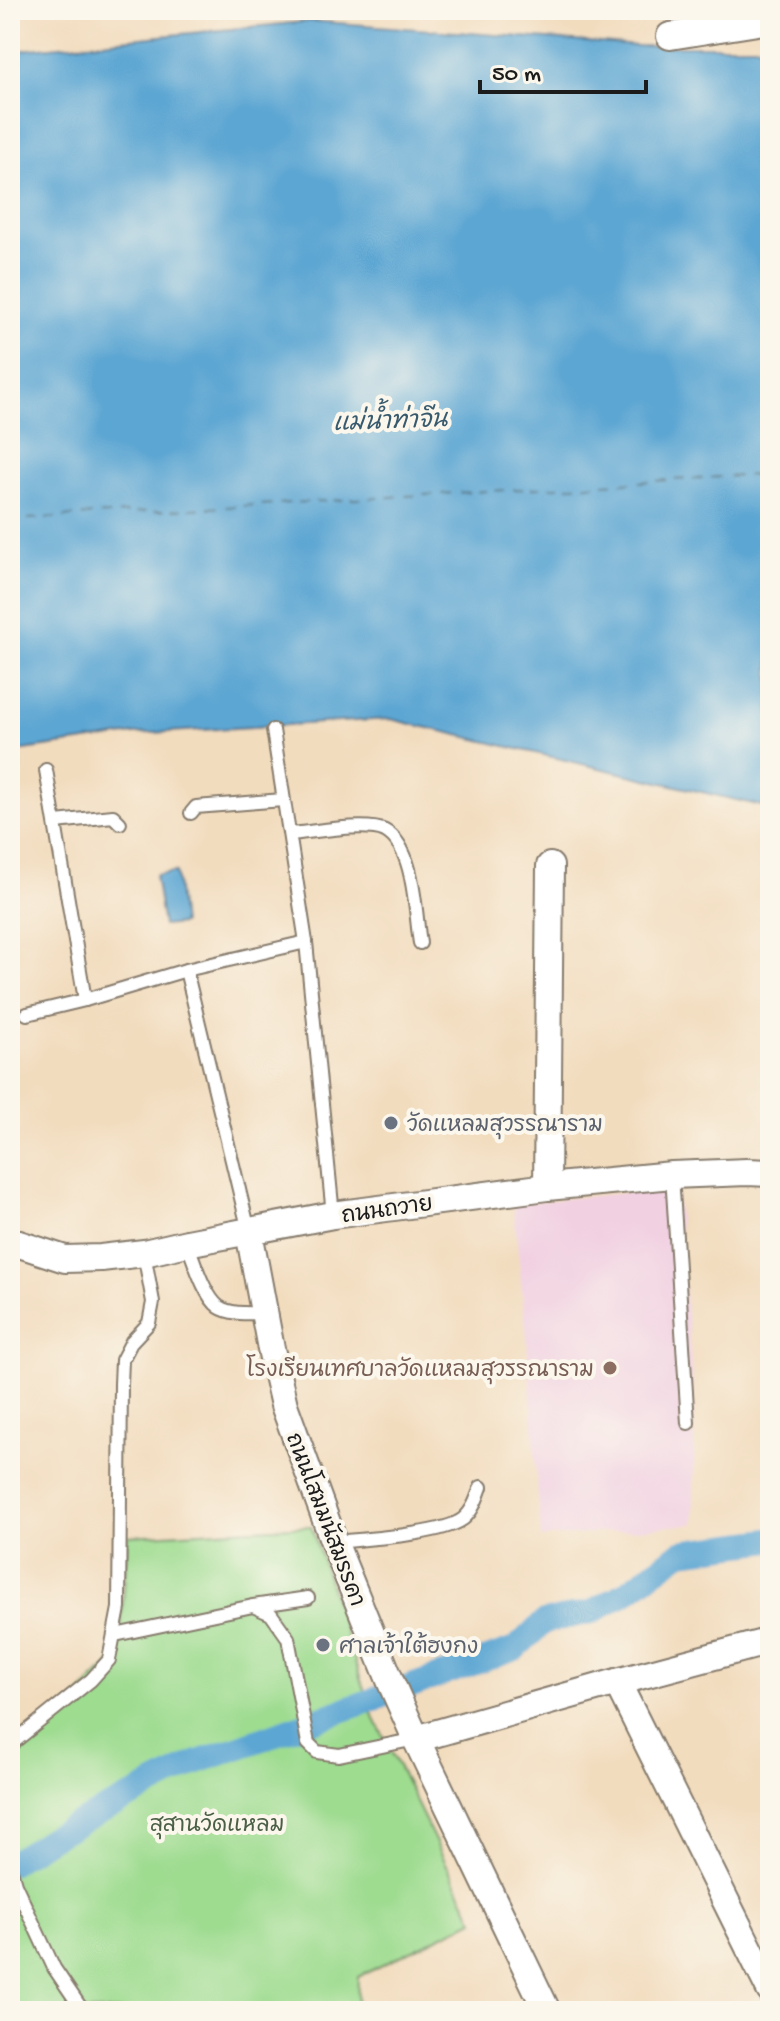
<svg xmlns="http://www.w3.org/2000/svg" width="780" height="2021" font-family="'Gochi Hand','Playpen Sans Thai',sans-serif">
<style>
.built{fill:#f1d0e2}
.green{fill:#9edc90;stroke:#5d7c56;stroke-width:2}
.water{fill:#5ba6d3;stroke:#3c6178;stroke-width:2}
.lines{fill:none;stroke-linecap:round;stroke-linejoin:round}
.canal{stroke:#5ba6d3;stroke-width:24}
.ferry{stroke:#385a6e;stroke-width:2;stroke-dasharray:10 8;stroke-linecap:butt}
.service-casing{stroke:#877c6d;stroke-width:16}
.minor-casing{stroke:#877c6d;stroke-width:30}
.service{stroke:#fff;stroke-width:12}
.minor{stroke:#fff;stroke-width:26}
.worship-dot{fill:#6b7280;stroke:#fbf7ec;stroke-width:3}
.education-dot{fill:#8d6e63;stroke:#fbf7ec;stroke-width:3}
.labels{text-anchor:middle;stroke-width:8;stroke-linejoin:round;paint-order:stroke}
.worship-label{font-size:22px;fill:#5b616d;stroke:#fbf7ec;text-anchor:start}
.street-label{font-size:22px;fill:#1c1c1c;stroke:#fbf7ec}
.education-label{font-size:22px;fill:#785e54;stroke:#fbf7ec;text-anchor:end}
.park-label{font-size:22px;fill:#4a5f45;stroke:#fbf7ec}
.water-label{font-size:24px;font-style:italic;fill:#385a6e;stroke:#fbf7ec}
</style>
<rect width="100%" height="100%" fill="#fbf7ec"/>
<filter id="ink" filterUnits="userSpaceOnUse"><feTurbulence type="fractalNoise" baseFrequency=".0125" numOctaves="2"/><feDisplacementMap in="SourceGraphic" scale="16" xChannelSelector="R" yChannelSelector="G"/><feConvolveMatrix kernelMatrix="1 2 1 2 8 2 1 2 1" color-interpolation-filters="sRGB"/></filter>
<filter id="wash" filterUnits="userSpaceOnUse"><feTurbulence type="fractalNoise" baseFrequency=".006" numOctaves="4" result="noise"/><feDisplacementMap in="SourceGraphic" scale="32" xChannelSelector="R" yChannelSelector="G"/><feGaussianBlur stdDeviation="1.8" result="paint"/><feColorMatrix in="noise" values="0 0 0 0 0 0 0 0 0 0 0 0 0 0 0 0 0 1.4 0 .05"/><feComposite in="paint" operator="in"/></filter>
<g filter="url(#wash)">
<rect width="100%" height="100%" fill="#f2dcbe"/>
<polygon class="built" points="676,1188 694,1397 694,1524 541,1538 527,1338 513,1204"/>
<polygon class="green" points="311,1526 371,1711 474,1920 358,1977 357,2011 10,2011 10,1741 62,1712 119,1654 128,1536"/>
<g class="water">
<polygon points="312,21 639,46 770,46 770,808 390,719 134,734 10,752 10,53 30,49"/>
<polygon points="176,872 182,924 163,926 155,875"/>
</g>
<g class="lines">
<polyline class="canal" points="10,1864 54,1836 198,1762 515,1649 544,1622 592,1612 627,1592 681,1552 770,1540"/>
<polyline class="ferry" points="10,520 770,474"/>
</g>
</g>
<g filter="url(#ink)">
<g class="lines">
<defs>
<g id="service">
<polyline points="46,770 85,1000"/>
<polyline points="191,813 196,807 283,800"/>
<polyline points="56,822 113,816 120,823"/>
<path d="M291,834C313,832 367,822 385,831C415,847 415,913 420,943"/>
<polyline points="306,942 333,1215"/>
<polyline points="186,970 249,1231"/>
<polyline points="27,1014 85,1000 186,970 306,942 273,730"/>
<polyline points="672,1175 688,1423"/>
<path d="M187,1243C194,1260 204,1296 219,1307C231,1315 251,1313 265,1313"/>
<path d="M334,1542C363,1539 442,1535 463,1519C473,1511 477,1498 481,1487"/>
<polyline points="253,1606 308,1598"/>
<polyline points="115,1635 253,1606 271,1614 288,1638 308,1743 317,1752 339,1755 416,1739"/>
<polyline points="10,1745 91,1680 109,1660 119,1608 121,1384 122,1360 132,1341 149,1323 153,1302 144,1253"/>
<polyline points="10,1867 15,1884 54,1968 83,2011"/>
</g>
<g id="minor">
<polyline points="670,36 770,20"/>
<polyline points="547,1187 550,866"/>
<polyline points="249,1232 271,1349 284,1405 334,1542 392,1685 416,1739 547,2011"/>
<polyline points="10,1241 65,1259 101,1258 144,1253 187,1243 333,1215 547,1187 672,1175 747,1172 770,1173"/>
<polyline points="617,1682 770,1990"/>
<polyline points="416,1739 617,1682 770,1641"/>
</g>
</defs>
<use href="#service" class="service-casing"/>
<use href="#minor" class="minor-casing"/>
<use href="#service" class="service"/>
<use href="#minor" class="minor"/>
</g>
</g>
<g class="worship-dot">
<circle cx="391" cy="1123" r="8"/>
<circle cx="323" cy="1645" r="8"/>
</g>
<circle class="education-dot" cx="610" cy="1368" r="8"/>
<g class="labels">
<g class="worship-label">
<text x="407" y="1131">วัดแหลมสุวรรณาราม</text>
<text x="339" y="1653">ศาลเจ้าใต้ฮงกง</text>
</g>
<g class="street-label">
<text transform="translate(387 1208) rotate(-8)" y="8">ถนนถวาย</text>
<text transform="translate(327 1519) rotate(69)" y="8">ถนนโสมมนัสมรรคา</text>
</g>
<g class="education-label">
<text x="594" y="1376">โรงเรียนเทศบาลวัดแหลมสุวรรณาราม</text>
</g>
<g class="park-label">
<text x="217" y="1831">สุสานวัดแหลม</text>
</g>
<g class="water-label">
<text transform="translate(390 420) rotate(-2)" y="8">แม่น้ำท่าจีน</text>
</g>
</g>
<rect width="780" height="2021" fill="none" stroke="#fbf7ec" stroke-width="40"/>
<path d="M480 80v12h166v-12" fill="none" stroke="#1c1c1c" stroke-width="4"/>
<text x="492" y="80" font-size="24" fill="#1c1c1c" stroke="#fbf7ec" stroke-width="6" paint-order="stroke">50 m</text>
</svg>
